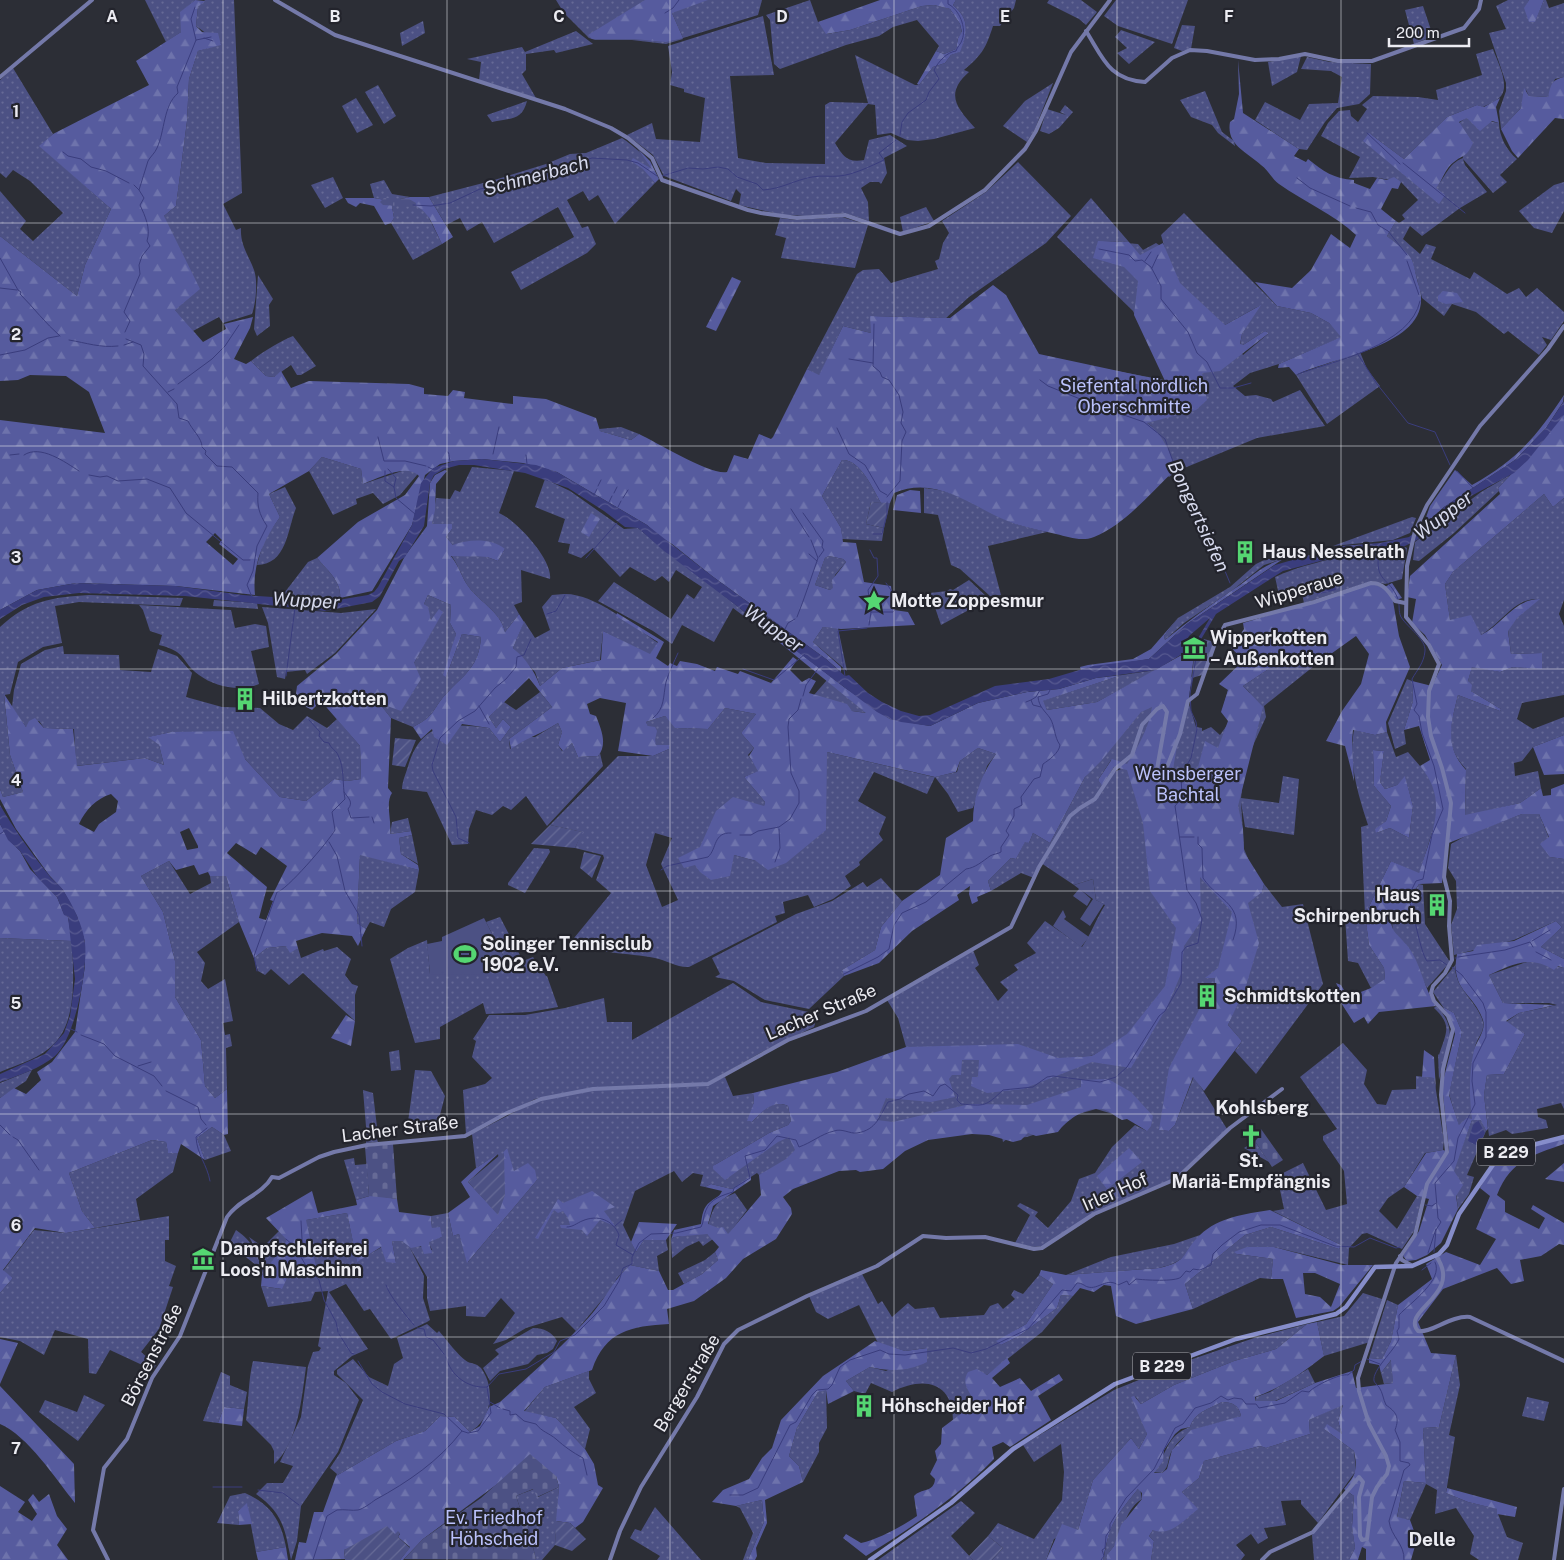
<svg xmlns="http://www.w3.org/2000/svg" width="1564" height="1560" font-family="'Public Sans',sans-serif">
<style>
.grass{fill:url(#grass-dots);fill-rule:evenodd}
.forest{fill:url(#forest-firs);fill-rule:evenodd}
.wetland{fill:url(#wetland-marsh)}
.cemetery{fill:url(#cemetery-stones)}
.garden{fill:url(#garden-furrows)}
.pitch{fill:#4c5184}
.water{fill:url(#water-waves)}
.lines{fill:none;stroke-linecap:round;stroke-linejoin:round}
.stream{stroke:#3a3d7d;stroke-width:1}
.secondary{stroke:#7479a9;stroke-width:4}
.primary{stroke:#868dca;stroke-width:4.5}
.grid{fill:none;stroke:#ececf2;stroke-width:1;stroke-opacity:0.55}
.labels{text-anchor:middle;stroke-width:4.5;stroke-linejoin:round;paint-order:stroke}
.shield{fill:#23242c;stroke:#b0b0b7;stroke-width:1}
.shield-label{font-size:16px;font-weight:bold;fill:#ececf2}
.park-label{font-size:18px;fill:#bbc2fc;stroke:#23242c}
.poi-label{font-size:18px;font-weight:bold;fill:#ececf2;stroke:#23242c;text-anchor:start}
.street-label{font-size:18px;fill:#ececf2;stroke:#23242c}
.water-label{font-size:19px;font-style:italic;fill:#d7daee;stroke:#23242c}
.neighbourhood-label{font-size:19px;font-weight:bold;fill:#ececf2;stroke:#23242c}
.grid-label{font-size:16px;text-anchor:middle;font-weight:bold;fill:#ececf2;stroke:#23242c;stroke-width:4.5;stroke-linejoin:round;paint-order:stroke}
</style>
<defs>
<pattern id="grass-dots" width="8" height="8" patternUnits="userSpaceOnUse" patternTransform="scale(1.25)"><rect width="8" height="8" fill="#4c5184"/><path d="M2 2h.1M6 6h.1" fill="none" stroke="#666a96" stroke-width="1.8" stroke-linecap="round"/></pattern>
<pattern id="forest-firs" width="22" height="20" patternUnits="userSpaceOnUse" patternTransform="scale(1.25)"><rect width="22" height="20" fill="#565b9e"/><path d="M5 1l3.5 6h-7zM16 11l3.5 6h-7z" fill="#6e73ac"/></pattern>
<pattern id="wetland-marsh" width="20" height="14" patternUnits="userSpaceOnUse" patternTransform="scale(1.25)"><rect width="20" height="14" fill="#4c5184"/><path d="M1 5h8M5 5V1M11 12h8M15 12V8" fill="none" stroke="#666a96"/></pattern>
<pattern id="cemetery-stones" width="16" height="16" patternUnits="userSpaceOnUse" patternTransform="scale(1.25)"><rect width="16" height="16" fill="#4c5184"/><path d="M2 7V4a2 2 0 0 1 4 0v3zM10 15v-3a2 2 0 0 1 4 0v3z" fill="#666a96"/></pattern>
<pattern id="garden-furrows" width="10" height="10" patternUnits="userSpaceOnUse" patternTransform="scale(1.25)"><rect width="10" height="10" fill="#4c5184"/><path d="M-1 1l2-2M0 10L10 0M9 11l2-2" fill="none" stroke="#666a96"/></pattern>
<pattern id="water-waves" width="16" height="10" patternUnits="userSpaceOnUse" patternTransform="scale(1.25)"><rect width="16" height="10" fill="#3a3d7d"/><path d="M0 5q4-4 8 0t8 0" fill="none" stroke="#575990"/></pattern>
</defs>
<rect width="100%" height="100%" fill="#2c2e36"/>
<g class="grass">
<polygon points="145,0 195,0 181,12 181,32 166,42"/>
<path d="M205,0H234L242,193L223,204L236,230L241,228C240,245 248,254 254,270C258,281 256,303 252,314L223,323L219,317L193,331L174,309L164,216L176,206L187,121L189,79L198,51L221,44L196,26L198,7Z"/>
<polygon points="556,0 762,0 758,15 683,38 672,13 670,14 683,39 666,44 632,40 595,40 589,38 564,13"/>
<polygon points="810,0 818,22 827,34 850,30 922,6 934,5 950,9 960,24 962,33 958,38 956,49 944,54 936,51 939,46 917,20 893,27 879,36 846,45 780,69 774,64 770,20 766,15"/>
<path d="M956,0H1016L1014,8L1000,26H993C986,48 982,55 964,70L969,72C944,94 957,108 975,128L934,139L918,141L907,140L891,133L877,135L875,105L868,104L835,143C843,156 847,163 864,160L869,140L890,135L907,146L884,158L887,173L881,184L879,182H870L861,188L868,202L869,221L845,213L806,216L783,215L739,205L741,194L736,189L731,201L664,176L653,155L627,135L652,123L656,139L700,142L705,98L684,92V89L670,85L672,72L668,46L763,16L774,75L730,76L738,158L766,163L825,164V105L830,102L868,103L855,55L915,85H919L933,67L945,63L951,55L959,52C968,33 970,19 953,5Z"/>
<polygon points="1049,0 1081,0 1097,12 1086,25 1079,19 1047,3"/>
<polygon points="1116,0 1188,0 1172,44 1118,26 1104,16"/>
<polygon points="1508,0 1529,0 1525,8 1535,21 1544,0 1546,0 1549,8 1564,3 1564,77 1555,79 1548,97 1529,96 1526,90 1521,108 1501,129 1499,111 1506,91 1506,83 1489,33 1506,29 1496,6"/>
<polygon points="1423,6 1433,36 1414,44 1405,10"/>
<polygon points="423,21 425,33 402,46 400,33"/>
<polygon points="1182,25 1195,26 1191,49 1182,51 1174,48"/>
<polygon points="1121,30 1155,42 1129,64 1117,53 1127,48 1115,37"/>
<polygon points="576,31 593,44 556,53 554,50 526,54 526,70 522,74 536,98 479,80 481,62 467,59 522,47 525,52"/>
<path d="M1493,49C1497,61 1510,84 1501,96C1497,101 1489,104 1483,107L1477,105L1447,117L1404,159L1369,133L1435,188C1446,178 1447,164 1463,158L1459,123L1467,117L1499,123C1499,136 1507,151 1517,159L1500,175L1507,182L1493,193L1463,159L1465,165L1487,192L1460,208L1422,236L1410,226L1403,239L1420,254L1426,244L1436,247L1431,259L1470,279L1474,272L1507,294L1519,288L1526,297L1537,288L1564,312V321L1551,340L1542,337L1547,345L1539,355L1508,331L1504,334L1476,312L1452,304L1444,316L1422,298L1412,260L1387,236L1396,221L1399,223L1405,219L1402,215L1418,200L1401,182L1373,177L1349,178L1360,157L1321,136L1328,123L1339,111L1350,110L1351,116L1358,122L1367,109L1362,105L1373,96L1418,97L1438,100L1436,90L1482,75L1476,54Z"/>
<polygon points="1301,56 1297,72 1272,86 1268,62"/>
<polygon points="1307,57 1330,62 1371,64 1370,94 1359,104 1337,108 1325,122 1307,150 1299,149 1255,120 1265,102 1300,120 1309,104 1338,103 1342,77 1331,71 1301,69"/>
<polygon points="13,68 53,134 40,146 111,209 85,265 77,296 0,236 0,191 26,221 20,229 33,241 63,213 30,181 13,170 6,178 0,173 0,80"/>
<polygon points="1053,83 1035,129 1027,142 1003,126 1025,101"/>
<polygon points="378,85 396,116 384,124 365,92"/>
<polygon points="1205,91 1222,132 1234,141 1235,146 1218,133 1212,125 1191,117 1180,100"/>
<polygon points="356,98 373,125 357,133 342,106"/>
<path d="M527,101C522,121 510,118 492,122L487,115Z"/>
<polygon points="1065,105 1073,112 1059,128 1049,134 1040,131 1047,109 1066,115 1060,112"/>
<path d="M622,138C635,147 645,155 653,170L631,160L644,169L655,183L615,224L598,195L589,201L583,191L567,200L582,228L588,226L596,244L587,253L521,290L511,272L574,237L558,207L494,243L482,222L467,231L460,218L446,225L429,197L491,181L546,164L570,154L586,153Z"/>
<polygon points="1018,162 1071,216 1046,243 969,297 946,318 871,316 871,333 843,326 819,376 807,369 857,274 863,270 879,269 891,283 938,269 935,261 939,259 943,243 949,233 942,221 986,192"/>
<polygon points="333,177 343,198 325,208 311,185"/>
<polygon points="384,180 392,194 410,197 400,199 425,210 442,244 413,260 391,223 394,218 391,201 374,198 370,184"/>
<polygon points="1564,182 1564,211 1552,233 1534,228 1519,211 1554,185"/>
<path d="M1091,198L1129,242L1099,241L1138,244L1143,250L1156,243L1165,249L1161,235L1184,213L1277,306L1311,313L1329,323L1342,337L1279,364L1250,373L1233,386L1245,396L1256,395L1271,399L1273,402L1300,390L1325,426L1257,438L1177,471L1169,477L1113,414L1040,357L1170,381L1133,311L1057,237ZM1259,306L1242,334L1240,345H1243L1265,331L1269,333L1243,355L1225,325ZM1199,371L1147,423L1155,428L1143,421Z"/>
<polygon points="926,207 934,221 903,232 900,217"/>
<polygon points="842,217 868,225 855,268 781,258 786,238 775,235 780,218 796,220"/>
<polygon points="258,275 273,299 269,305 270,326 257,336 254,329"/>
<path d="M293,336L316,366L301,375H297L291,365L274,377L266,376L251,361C261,353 282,340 293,336Z"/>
<polygon points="1360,352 1367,369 1380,386 1327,424 1296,375"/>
<polygon points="621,427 639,434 631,440 600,431 599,429"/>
<polygon points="322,457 361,469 363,484 408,469 417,472 417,475 400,495 383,504 373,493 356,499 357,504 333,515 309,471"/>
<path d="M842,460C860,459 873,489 881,503L871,502L866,524L884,528L882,541L842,539L841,528L822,496Z"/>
<path d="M472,467L514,471L499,513C516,520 553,560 550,579L521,570L522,602L514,605L519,614L505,632C501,611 477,601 466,583C461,574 458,565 451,555L487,557L498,561L505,549L453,545L446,537L452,529L432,524L436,498L450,499L455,490L460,492Z"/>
<polygon points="1510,475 1498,488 1499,491 1454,533 1419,561 1413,560 1415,542 1481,492"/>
<path d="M545,479L570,491L624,529L638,528C673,558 711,584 747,614L745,617L733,608L714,642L682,625L672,644L653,631L598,601L614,582L671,619L687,594L694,599L702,587L676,570L669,582L662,576L655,581L630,567L620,577L593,548L581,558L568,553L570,544L558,542L565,519L535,507Z"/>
<path d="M285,487L296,508C287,531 287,564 257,565L264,540L280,517L269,494Z"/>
<path d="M924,488C958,490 983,510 1013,523C1024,527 1036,529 1047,532L988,546L1001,595L990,596L960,569L951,565L938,515L924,513Z"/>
<path d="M1544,494L1553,507L1564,498V600L1559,614L1564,626V695L1522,703L1517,719L1533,729L1564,717V735L1533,747L1522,761L1514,763L1515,776L1538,771L1541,788L1520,803L1465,816L1466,769C1443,745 1451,725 1458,695L1500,711L1501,709L1471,691L1468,681L1472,666L1500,672L1513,667L1542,668V653L1511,654L1508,630L1516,618L1539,599C1515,597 1500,625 1481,635L1450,620L1445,584L1453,572Z"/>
<polygon points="1412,517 1416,518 1410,533 1393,540 1333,546"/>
<path d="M1405,547L1407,548L1402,579L1385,584L1372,581L1304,603L1301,590L1279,595L1275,577C1296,567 1335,557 1359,554C1374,553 1390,553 1405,547Z"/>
<polygon points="829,556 843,559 846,562 835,575 833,589 830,590 815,585 825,558"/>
<path d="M317,558C327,570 342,582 340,598L282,596L308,562Z"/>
<polygon points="1266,559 1283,559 1264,565 1234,589 1184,623 1165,640 1164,636 1178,618 1230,587 1256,564"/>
<polygon points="969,580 989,599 941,625 930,593 947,591 950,589 953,590"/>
<path d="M564,594C594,593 633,626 658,643L650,655L603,631L600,660L562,668L540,686L535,672L513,648L524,621L535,638L550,630L542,607L552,595Z"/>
<path d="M89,595L183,598L180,606L79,602L55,606L62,643L43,647L18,662L10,694L4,695L10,755L23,792L3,797L0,789V627C28,601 52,597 89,595Z"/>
<path d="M428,595L451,605L450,623L456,634L446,677L462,634L481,637C479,666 466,673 448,692C432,708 437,715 413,727L391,718L378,702L414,663L442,612L439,610L432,621L424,604Z"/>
<polygon points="214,600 257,603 258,609 213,606"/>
<path d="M139,605L231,610L235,628L255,624L266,626L269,647L251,651L259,684C241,692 215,687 199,675C180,661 188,652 159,645L162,635L150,631L143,610Z"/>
<polygon points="262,607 341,613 376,609 335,653 307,674 305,670 286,672 285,679 277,677 268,623"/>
<polygon points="823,627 838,628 847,671 813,642"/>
<polygon points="63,646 64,654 119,655 120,670 151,672 158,649 177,656 192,673 186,697 222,707 260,708 279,724 293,730 307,716 327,728 337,719 360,746 361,779 347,781 334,779 306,801 280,797 245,759 171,732 149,737 159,745 164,765 145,758 76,766 74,729 44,728 39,721 26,727 12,707 14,690 21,664 45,650"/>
<path d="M1294,652L1314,666L1264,706L1266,717L1245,763L1241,798L1279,803L1283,776L1299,779L1294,835L1245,827L1241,802L1244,849L1262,892L1264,884L1282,907L1303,904L1323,984L1256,1074L1235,1051L1242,1041L1228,1025L1245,987L1160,1127V1130L1169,1131L1175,1125L1194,1076L1227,1129L1171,1181L1099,1210L1043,1246L1034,1247L1015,1243L1030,1215L1017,1206L1020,1203L1038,1212L1035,1216L1048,1228L1071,1201L1079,1179L1095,1173L1112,1147L1135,1125L1147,1131L1130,1119L1096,1109L1068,1117L1048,1130L1027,1137L1007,1139L1003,1142L1002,1137L971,1130L759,1175L757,1173L732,1189L711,1184L705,1187L700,1186L703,1175L693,1173L682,1182L674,1171L635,1191L623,1225L636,1252L644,1240H666L668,1250L657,1256L659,1271L630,1265L617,1278L612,1288L576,1331L562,1317L526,1328L506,1340L493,1344L515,1313L501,1298L485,1317L466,1316V1306L430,1311L427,1298V1277L410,1248L424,1276L423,1298L430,1320L427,1322L391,1339L370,1309L364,1311L346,1284L329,1292L368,1349L352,1356L334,1371V1375L346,1383L359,1400L338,1452L301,1506L297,1541L291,1560C285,1529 283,1513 256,1494L267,1483H283L293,1466L280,1462L301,1417L308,1366L313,1352L319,1351L321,1348L318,1346L328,1291L315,1292L311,1301L268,1307L261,1286L281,1289L306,1220L347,1213L357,1261L382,1247L396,1263L392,1241H402L432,1250L428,1241L442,1237L432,1228L431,1216L448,1213L453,1236L459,1234L468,1262L537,1180L514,1172L506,1148L505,1195L498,1154L476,1168L472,1134L536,1101L593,1090L658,1086H703L725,1077L733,1096L753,1093L754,1102L748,1121L752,1122C762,1112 772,1099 788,1106L791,1121L788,1125L769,1133L713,1166L795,1127L914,1048L906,1047L898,1018L887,1000L973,950L979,965L975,968L998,1001L1008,990L1000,982L1018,970L1014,965L1036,953L1027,943L1045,921L1082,947C1091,934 1096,919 1105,905L1096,900L1093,879L1074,885L1041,863L1034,878L1021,873L991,891L988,881L1011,858L1016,859L1025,841L1029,843L1033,833L1050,843L1085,777L1127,721L1194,675L1186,701L1189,704L1196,727L1202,728V731L1211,727L1220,735L1230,721L1222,712L1228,690L1250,693L1243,686ZM1111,760L1121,769L1114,772L1103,787L1098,780ZM1165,986L1113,1054L1065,1058L1092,1056L1127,1035Z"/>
<polygon points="1156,670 1097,702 1047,710 1042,701 1122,675"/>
<polygon points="1407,679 1412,681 1413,701 1404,730 1406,744 1395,749 1388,723"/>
<polygon points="827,680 867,713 852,711 814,695"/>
<path d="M540,692L552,707L509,739L510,749L527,737H535L558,723L562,732L558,745L562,751L572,743L578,757L598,756L600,753L603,766L547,826L526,796L511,810L503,806L492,815L476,810L469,829L468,844L452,845L427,792L402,789C402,781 407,771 409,763C423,721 451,723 489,728L500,742L511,727L503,719L496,728L489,717L504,702L516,710Z"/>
<path d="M725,708L756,714L741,733L754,748L748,755L759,771L744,777L765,802L764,807L734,855L756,861L827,752L934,777L957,772L960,761L978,748L996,754L987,766L973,808L958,812L948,794L935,777L927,794L874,772L858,801L886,817L879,834L883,840L859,862L860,865L845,876L851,886L833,899L814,907L808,895L783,902L785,913L775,916L777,922L689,967C678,968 666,960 655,958C628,952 596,956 574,938L611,893L596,880L604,858L603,855L575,848L582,832L550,825L618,756H653L669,749L670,745H656L646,722L665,716L676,728L708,729ZM655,833L672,838L661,864L678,900L662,907L646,865Z"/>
<path d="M1354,730L1375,735L1387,732L1396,757L1408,752L1432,780L1438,804L1435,823L1419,874L1391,861L1365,915L1369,945L1384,968L1385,979L1383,982L1371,988L1358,963L1348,961L1345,917L1365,915L1361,827L1368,825C1358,794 1348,763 1354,730ZM1373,750L1384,751L1380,782L1385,789L1397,785L1405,777L1413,806L1409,838L1390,828L1376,833V829L1386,821L1391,806L1374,786Z"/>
<polygon points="1522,814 1539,814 1549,838 1550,857 1564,859 1564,959 1541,947 1562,927 1556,921 1514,940 1454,955 1451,925 1457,909 1456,881 1448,868 1451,844 1471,833"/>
<polygon points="408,818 411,831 390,834 392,822"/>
<polygon points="412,835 418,864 401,854 399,838"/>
<polygon points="534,848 549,849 550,852 525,893 508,885 508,883"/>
<polygon points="360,854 419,870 415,892 391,909 384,927 370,922 366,929 357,923"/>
<polygon points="169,861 190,894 211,883 210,876 226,876 239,922 197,952 205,963 201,981 208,989 225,979 233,1021 223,1023 225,1035 230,1034 232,1046 226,1048 227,1089 215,1098 205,1086 201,1040 175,997 175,961 163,912 141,876"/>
<polygon points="881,878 902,901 881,927 875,950 842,970 844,976 809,1009 765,1000 734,981 715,977 720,974 712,958 796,914 832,901 863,882 867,887"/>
<polygon points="1419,884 1423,885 1425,924 1450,962 1427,988 1405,943 1393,932 1391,912 1413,903 1412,896"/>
<polygon points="500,917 523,961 533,957 546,976 547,976 558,1007 530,1012 486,1014 483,1003 440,1027 440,1039 415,1043 390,959 408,948 427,940 430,974 507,963 486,922"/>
<path d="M0,938L72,941C73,972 78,1018 55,1043C41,1058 19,1064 0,1072Z"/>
<polygon points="286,946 298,948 301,958 323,949 324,951 337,947 351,959 345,975 352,984 358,986 355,995 355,1021 303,973 289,985 271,969 265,975 258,971 254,958 267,948"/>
<polygon points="1527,962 1541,962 1564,968 1564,1109 1561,1103 1537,1109 1538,1117 1546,1120 1548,1128 1512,1134 1506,1130 1489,1136 1484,1095 1487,1075 1504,1074 1525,1034 1506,1022 1519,1013 1557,1005 1549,1003 1503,1003 1489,975"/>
<path d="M1456,964C1451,986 1478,1001 1483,1022C1485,1031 1477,1038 1475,1047C1472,1059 1481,1120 1486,1131L1467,1175L1474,1177L1469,1194L1458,1209L1453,1171L1472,1120L1459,1126L1449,1094L1462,1032L1454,1013L1443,1007L1433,992Z"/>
<polygon points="733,983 761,1002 809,1012 815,1024 814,1027 762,1052 707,1083 593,1088 535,1099 466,1134 463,1090 485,1084 492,1078 472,1057 476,1041 473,1039 489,1015 525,1015 565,1008 604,998 607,1022 632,1022 632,1040"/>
<path d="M1436,1006C1461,1030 1446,1051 1439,1080L1438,1054L1439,1055C1446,1032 1453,1026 1434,1008Z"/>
<polygon points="1343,1043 1367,1070 1364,1084 1377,1104 1386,1105 1392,1090 1416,1089 1416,1076 1434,1078 1444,1141 1443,1150 1425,1153 1404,1187 1388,1198 1379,1211 1397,1229 1417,1196 1422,1197 1414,1231 1402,1249 1367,1233 1362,1234 1349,1248 1348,1265 1274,1247 1237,1254 1273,1259 1271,1279 1260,1278 1193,1309 1185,1284 1245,1235 1271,1227 1339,1249 1341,1245 1273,1211 1284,1209 1277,1176 1303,1163 1326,1210 1347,1204 1344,1171 1323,1140 1323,1136 1337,1129 1300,1077"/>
<polygon points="399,1050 401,1070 391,1071 389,1052"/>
<polygon points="32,1070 26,1081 0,1098 0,1083"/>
<polygon points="415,1070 431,1071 445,1096 437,1126 412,1129 408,1122"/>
<polygon points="363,1090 373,1093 377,1127 373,1129 378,1142 366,1143 366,1140 371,1140 367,1139"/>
<polygon points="212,1127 224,1135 231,1151 205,1160 197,1138"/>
<polygon points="152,1140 166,1142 168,1152 178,1153 173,1172 136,1199 140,1220 95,1228 82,1211 69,1173"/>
<polygon points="1255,1141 1269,1162 1244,1148"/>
<polygon points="354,1158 355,1165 367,1164 369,1196 356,1200 344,1160"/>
<path d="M735,1193L747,1210L728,1235L708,1225C714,1205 716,1201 735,1193Z"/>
<polygon points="169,1216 169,1240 165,1240 165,1261 176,1266 169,1286 173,1287 159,1329 141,1352 156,1365 153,1370 110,1350 96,1374 89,1373 88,1339 55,1330 44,1355 20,1341 0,1337 0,1293 13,1278 3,1271 34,1230 66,1233"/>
<path d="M236,1230C249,1239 260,1252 260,1268L229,1244Z"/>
<polygon points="279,1231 288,1240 262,1275 263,1262 249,1237 263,1247"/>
<polygon points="706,1233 713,1239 703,1246 699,1241 686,1247 672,1258 671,1240 674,1237"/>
<path d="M1200,1235C1187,1255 1183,1262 1159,1268L1066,1275L1111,1257L1174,1244Z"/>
<polygon points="715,1252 718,1260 702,1274 684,1284 678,1273 705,1260"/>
<path d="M862,1274L878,1304L882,1301L892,1317L908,1303L915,1309L934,1307L940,1318L984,1315L990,1306L998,1303L1003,1309L1015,1299L1011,1295L1014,1290L1023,1294L1039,1275L1053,1284L1026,1324L997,1341L1001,1345L1019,1336L1057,1308L1061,1295L1073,1296L1042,1332L987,1375L982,1373L966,1410L953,1421C953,1381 923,1376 892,1392L871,1383L865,1394L854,1391L846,1381L870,1367L886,1371L927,1348L905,1351L878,1343L859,1305L828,1319L816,1312L809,1296Z"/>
<polygon points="1363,1293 1382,1299 1370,1342 1324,1356 1317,1322 1344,1316"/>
<polygon points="1387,1300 1398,1305 1391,1341 1382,1359 1369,1358"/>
<path d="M427,1324L437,1333L439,1331C445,1338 460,1358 468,1362C473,1364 476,1363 481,1368C496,1389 492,1419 470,1432L455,1417L440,1416L425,1431L396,1441L336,1476L337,1474L330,1468L340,1453L363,1400L337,1374V1370L353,1359L369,1377L388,1386L394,1364L403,1358L397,1338Z"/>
<polygon points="1307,1324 1276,1349 1234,1361 1174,1385 1141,1404 1135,1396 1147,1434 1139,1449 1131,1438 1093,1480 1078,1530 1054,1539 1046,1560 992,1560 1003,1548 988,1536 998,1523 1034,1539 1062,1500 1064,1472 1061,1444 1034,1462 1023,1445 1114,1390 1181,1363 1254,1338"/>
<path d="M533,1328C544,1328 552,1332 557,1341L553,1349L547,1353L537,1355L528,1364L500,1371L490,1381L483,1368L499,1354L495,1350Z"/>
<polygon points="1456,1355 1460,1385 1449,1435 1455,1437 1446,1493 1468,1502 1498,1509 1498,1514 1507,1537 1523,1543 1518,1560 1479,1560 1470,1554 1474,1536 1456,1508 1435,1514 1437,1490 1426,1484 1410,1520 1397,1518 1404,1481 1426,1483 1423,1428 1439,1427"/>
<polygon points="1392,1359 1393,1383 1384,1384 1381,1373"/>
<path d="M253,1361L306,1367C302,1396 298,1444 274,1464V1451L271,1445L246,1420C249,1400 248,1381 253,1361Z"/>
<polygon points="1308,1369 1315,1383 1275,1401 1255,1401 1256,1397 1270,1392"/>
<polygon points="589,1371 589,1379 596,1393 574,1407 590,1429 585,1449 556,1418 524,1412 545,1387"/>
<polygon points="221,1372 230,1376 230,1385 247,1392 244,1409 224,1407 218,1423 203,1421"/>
<polygon points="826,1389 827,1428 819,1443 819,1452 803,1482 799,1466 789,1456 797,1428 818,1392"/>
<polygon points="84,1395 105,1405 78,1441 39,1412 45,1400 77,1412"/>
<polygon points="1527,1397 1549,1402 1544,1421 1522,1416"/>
<path d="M1222,1402C1232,1402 1239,1405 1241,1416C1216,1426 1190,1424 1173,1449C1167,1457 1170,1467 1162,1473L1153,1472C1168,1454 1165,1436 1190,1427C1195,1412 1209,1409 1222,1402Z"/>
<polygon points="1343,1404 1338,1421 1342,1434 1324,1429 1354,1451 1356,1471 1318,1523 1301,1504 1301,1500 1281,1501 1286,1525 1264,1528 1268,1538 1258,1544 1251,1534 1236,1545 1245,1555 1241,1560 1151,1560 1154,1541 1149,1536 1153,1530 1197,1509 1182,1492 1199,1478 1204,1461 1260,1446 1266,1448 1310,1434 1309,1420"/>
<polygon points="559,1487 555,1545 542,1560 536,1560 529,1529 528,1514 520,1508 516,1496 534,1489 538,1497"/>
<path d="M1138,1489H1140L1142,1499C1125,1509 1123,1532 1114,1546C1110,1552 1107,1553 1107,1560H1103C1106,1549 1107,1535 1113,1524C1119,1512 1129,1500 1138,1489Z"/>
<polygon points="1348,1492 1354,1496 1352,1526 1355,1548 1349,1560 1314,1560 1312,1535"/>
<path d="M245,1493C270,1504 281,1520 286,1547L256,1552L247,1504L238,1511L239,1525L217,1523L230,1496Z"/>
<polygon points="762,1500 764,1522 748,1560 743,1560 753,1533 740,1508 736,1506"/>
<polygon points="961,1501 975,1513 951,1536 973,1560 878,1560"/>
<polygon points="655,1507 701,1560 657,1560 660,1556 630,1538 635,1529 641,1531"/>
</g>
<g class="forest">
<path d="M195,0L205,1L198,7L196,26L202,32L218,33L221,45L198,51L189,79L187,121L176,206L164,216L200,289L175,310L203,342L226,329L224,324L253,317L250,328L234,359L246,364L251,361L266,376L274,377L281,371L291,388L309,381L409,384L424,388V394L448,396L453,390L465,392L464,398L513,404V396L546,399L596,418L600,431L631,440L639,434C656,442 712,476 727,472L734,455L748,459L759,434L771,439L773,437L807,369L819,375L843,326L871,333L870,316L950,318L993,285L1006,295L1039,354L1165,381L1134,315L1138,281L1124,267L1093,258L1098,241L1129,242L1140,255L1163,243L1180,283L1225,325L1261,305L1242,334L1240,344L1243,345L1265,331L1269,333L1220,371L1202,373L1207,400L1196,410L1147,423C1163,435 1169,450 1176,469C1151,492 1126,524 1094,537C1081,542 1069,537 1056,534C1043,531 1028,528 1015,524C975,510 939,474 894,493L890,503H881C873,489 860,459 842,460L822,496L841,528L843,542L856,543L864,582L891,586L894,610L908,612L915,625L841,629L823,627L813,642L841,667V672L826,659L712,576L672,544L660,537L647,525L557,472L523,463L482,459L454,461L440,464L425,475L412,525L372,591L340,598C342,582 327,570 317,558L358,522L405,495L419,476C406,463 380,478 363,484L361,469L322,457L309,471L269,494L280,517C263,541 252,565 255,595L176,586L76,583L37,590L0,610V420L105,433L89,392L66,376L30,375L18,380L0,381V236L77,296L85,265L111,209L39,146L53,134L149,85L136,61L181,32L180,12ZM215,533L222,540L219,544L238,559L233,565L206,542ZM829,556L843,559L846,562L832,580L833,588L830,590L815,585L825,558Z"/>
<polygon points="645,0 708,0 672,13 683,38 666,42 634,39 592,39 588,35"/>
<path d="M880,0H956L953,5C970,19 968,33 960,52L951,55L945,63L933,67L919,85L917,84L936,51L944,54L956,49L958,38L962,32L960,24L950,9L934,5L922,6L850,30L826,34L818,22Z"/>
<polygon points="1529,0 1544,0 1535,22 1529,22 1524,8"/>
<path d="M1238,60L1243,113L1299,149L1294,156L1306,162L1308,159C1323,171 1334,179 1354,180V183L1370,189L1377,178L1387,180L1394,177L1401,182L1398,189L1392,188L1381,209L1396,221L1387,236C1395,243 1407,251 1412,260C1415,267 1416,278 1419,286C1437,346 1333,356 1296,375L1289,367L1278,368L1279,364L1341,337L1329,323L1311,313L1277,306L1255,282L1292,288L1311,270L1331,234L1350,248L1356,235C1334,214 1304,202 1279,184C1272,179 1268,170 1261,165C1247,152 1226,145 1230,122L1234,119L1239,94Z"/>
<path d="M1564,77V119L1555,118L1518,158L1512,151L1501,129L1521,108L1524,88L1529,96L1548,97C1551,85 1551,80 1564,77Z"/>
<path d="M1500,98L1496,107L1499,123L1492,121L1480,131L1467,118L1459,122L1473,143C1466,158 1464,154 1454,162C1445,168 1443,180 1436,188L1445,195L1439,204L1363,141L1369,133L1404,159L1447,117L1477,105L1484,107Z"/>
<polygon points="637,148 650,161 659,179 655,183 643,169 631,161 633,158 652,169"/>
<path d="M410,197H429L453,237L442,244C428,216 429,207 397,200Z"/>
<polygon points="345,198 374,198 391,201 394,218 391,223 385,225 374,206 360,203 356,207 348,203"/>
<polygon points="732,277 741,281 716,331 706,327"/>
<polygon points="1443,291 1457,293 1463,302 1446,304 1438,301 1438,296"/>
<path d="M1564,395L1563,402L1546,428L1515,460L1444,507L1423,526L1430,506L1455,470L1472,485C1517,460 1536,437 1564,395Z"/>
<path d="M1564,413V498L1553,507L1544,494L1453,572L1445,584L1450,620L1471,615L1481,635C1502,625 1514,599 1540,599L1517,618L1508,631L1511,654L1542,653V669L1513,667L1500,672L1472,667L1468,681L1472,685L1471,691L1501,709L1500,711L1458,695C1451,724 1444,746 1466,770L1465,815L1520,803L1541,788L1543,796L1551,795V789L1564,784V859L1550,857L1540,844L1549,837L1539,814H1522L1446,844L1442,883L1419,884L1412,895L1414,921L1399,924L1395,912L1390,914C1392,934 1394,930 1406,944C1421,962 1423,987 1436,1006L1379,1012L1368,1024L1364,1017L1354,1023L1336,995L1339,989L1336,983L1341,985L1348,997L1371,988L1385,979L1384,968L1369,945L1365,915L1391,861L1419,873C1431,834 1450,801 1420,766L1430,760L1419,726L1404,730L1413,701L1412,681L1432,686L1442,665L1425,635L1412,623L1416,599L1407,597L1410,576L1500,494L1498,488L1539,445Z"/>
<path d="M445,470L447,471L436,484L435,510L432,524H452V529L446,537L453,545C469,539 491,538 505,549L498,561L487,557L451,556C458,565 461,574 466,583C477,601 501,611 505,632L519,614L524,622L513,648C526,659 534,670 540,686L562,668L601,660L603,631L650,654L658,642L616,616L617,613L664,642L656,658L668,666L670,663L677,666L680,661L697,664L715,671L717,667L738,674L740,671L771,683L793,657L797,660L790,670L802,682L809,678L816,681L809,693L847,704L852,711L866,713L764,630L766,627L844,687L890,719L930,726L978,703L1027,692L1059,689L1096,678L1122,675L1043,701L1047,710L1097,702L1187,652L1194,654L1189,698L1180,729L1173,769L1197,771L1205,741L1218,748L1228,721L1221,712L1228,690L1219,684L1244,660L1231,648L1244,629L1243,623L1364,586L1374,584L1383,588L1392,583L1402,598L1393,601L1399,636L1410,667L1386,722L1387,732L1375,735L1353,730L1352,741L1354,781L1345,746L1326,741L1342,711L1361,684L1369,654L1356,636L1314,666L1294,652L1243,686L1263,707L1238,806L1243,829L1244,852L1264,884L1262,892L1248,903L1259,943L1245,989L1228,1025L1242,1041L1204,1091L1193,1077L1175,1125L1169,1131L1159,1130L1169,1068L1203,1002L1215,1001V978H1205L1218,968L1232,912L1200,877L1201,921L1184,946L1181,974L1167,1007L1131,1068L1092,1062L1023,1089L987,1093L971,1086L972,1077H978L979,1060H962L961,1075H952L949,1079L955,1097L931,1102L886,1098L877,1120L893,1122L970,1104L1027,1105L1081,1087V1080L1108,1079L1131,1092L1153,1116L1151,1126L1147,1131L1127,1119L1122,1120C1117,1118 1112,1113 1108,1111C1090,1103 1068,1119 1058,1132L1036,1136L1028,1133L1021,1140L1013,1142L989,1135L972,1134L928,1140L905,1151L883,1169L860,1172L856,1170L839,1171L793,1189L783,1197L791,1208L792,1214L776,1239L743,1259L726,1278L694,1301L667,1309L669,1324C631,1326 605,1331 592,1370L545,1387L524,1411L556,1418L585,1449L594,1464L598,1485L603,1488L583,1522L575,1528L570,1523L556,1521L559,1487L556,1476L504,1479L423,1539L403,1560H400L410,1547L398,1537L400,1534L398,1532L396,1534L344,1550L345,1559L295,1560L299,1542L306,1543L314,1512H323L336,1476L396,1441L425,1431L440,1416L455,1417L470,1432L480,1426L489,1407L500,1402C531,1374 562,1347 590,1316C605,1299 614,1279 630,1265L659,1271L668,1290H673L702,1274L718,1260L715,1252L719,1247L707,1234L674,1237L671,1240L674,1230L701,1224C702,1216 703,1207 710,1202C715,1197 719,1198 722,1191L705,1187L711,1184L732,1189L751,1176V1180L713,1206L708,1224L718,1228L723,1227L728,1234L761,1195L759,1175L786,1159L795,1150L789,1137L778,1142L725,1180L713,1169V1166L769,1133L788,1125L791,1121L788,1106C773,1099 762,1112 752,1122L747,1121L754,1102L753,1093L837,1072L906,1047L1018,1044L1058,1058L1092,1056L1127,1034L1165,986L1176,928L1150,891L1143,823L1127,770L1114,767L1102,786L1098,780L1112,759L1127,764C1138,747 1149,728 1152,707L1141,712L1102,760L1085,777L1050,843L1033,833L1029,843L1025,842L1016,859L1011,858L988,881L991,891L977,897L978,901L972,904L969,894L970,886L957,895L959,900L912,931L879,963L844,976L842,970L875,950L881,927L902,901L940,875L946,838L973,821C973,797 982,773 996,754L978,748L960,761L956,772L935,777L827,752L826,830L786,863L768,870L756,861L734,855L730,876L711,880L700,872L695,865L684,868L678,858L700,847L716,811L733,797L764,806L765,802L744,777L758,771L749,756L754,748L741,733L756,714L725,708L708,729L675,728L665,716L646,722L648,726L655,727L657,731L655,740L656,745H670L669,749L653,756L618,751L626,703L600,698L587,704L590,714L596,716C601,729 608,744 598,756L578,757L572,743L563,751L558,745L562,732L558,723C541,734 526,738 511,749L509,739L552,707L529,678L489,717L496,728L503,719L511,727L500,742L489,728L462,724L447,745L434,737L432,729L421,739L413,727C437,715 432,708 448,692C466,673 479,666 481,637L462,634L446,677L443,675L456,634L450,623L451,605L428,595L424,604L428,607L431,620L439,609L443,612L414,663L421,679L401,711L379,703L391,718L388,788L392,793C385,803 392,821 390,834L411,831L412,835L399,838L401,854L418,865L419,870L360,855L357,923L366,929L358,946L352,936L322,933L296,941L298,948L290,953L286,946L267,948L254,958L239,922L226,876H210L208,872L199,875L194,865L176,870L169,861L141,876L163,912L175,961V997L201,1040L205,1086L215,1098L227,1089L228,1134L224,1135L212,1127L197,1138L205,1160L181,1144L178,1153H168L166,1142L152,1140L69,1173L82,1211L95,1228L66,1233L35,1228L3,1270L13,1278L0,1293V1098L14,1088L26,1094L41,1080L37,1072L52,1062L75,1032L85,966V942L77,916L63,890L49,875L16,829L0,799V789L3,797L23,792L10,755L4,694L26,727L29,721L35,718L44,728L73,729L77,766L145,758L164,765L159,745L148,737L171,732L233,731L245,759L280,797L306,801L334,779L347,781L361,779L360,746L321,701L312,710L295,701L297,686L336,654L377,610L405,556L427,526L430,483L435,475ZM111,794L118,801L116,812L99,824L94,832L79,824C86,809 96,799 111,794ZM189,828L198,846V848L187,850L180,832ZM236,843L256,855L261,847L287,866L270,900L273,901L266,920L259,918L267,887L227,853Z"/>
<polygon points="910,490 920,491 921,513 893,510 897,495"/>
<polygon points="591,513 600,519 589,537 581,532"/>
<path d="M1283,559L1187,624L1149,659L1081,670L1080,667L1088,665L1133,659L1151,649L1178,618L1164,636L1165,640C1187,622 1210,605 1234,589C1254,576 1258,567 1283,559Z"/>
<polygon points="1564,735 1564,774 1544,775 1533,747"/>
<polygon points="1373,750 1384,751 1380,782 1385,789 1397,785 1405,776 1413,806 1409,838 1390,828 1376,833 1375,829 1386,821 1391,806 1374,786"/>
<polygon points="0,824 9,840 20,851 30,869 57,897 64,914 68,917 72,941 0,938"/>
<path d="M1556,921L1562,927L1541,947L1564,959V968L1558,966L1554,970C1530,955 1513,964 1489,975L1503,1003L1555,1005L1519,1013L1506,1021L1525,1034L1504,1074L1487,1075L1484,1095L1488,1129L1486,1131L1481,1120H1472L1454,1171L1463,1185L1456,1196L1458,1209L1441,1243L1427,1255L1416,1260L1407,1261L1403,1256L1419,1231L1429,1199L1417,1196L1404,1187L1426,1153L1443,1150L1449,1152L1442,1085L1455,1034L1451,1019L1443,1007L1454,1013L1462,1032L1449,1095L1459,1125L1467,1118L1472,1119C1469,1095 1469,1073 1474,1050C1477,1040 1486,1031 1483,1020C1473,992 1450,991 1457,954L1473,951L1477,945L1514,941Z"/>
<polygon points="346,1015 355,1021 351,1046 331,1038"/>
<polygon points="1424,1050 1434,1057 1436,1090 1434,1078 1422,1077"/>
<path d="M1564,1138V1144C1532,1155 1510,1161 1497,1195L1505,1201V1212L1539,1229L1545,1218L1531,1209L1533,1205L1564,1223V1245L1559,1244L1541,1256L1520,1260L1524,1281L1511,1284L1497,1268L1443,1289L1418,1322L1431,1353L1456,1355L1439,1427L1423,1428L1426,1483L1404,1481L1397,1517L1410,1520L1417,1539L1411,1560H1366V1549L1362,1547L1358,1560H1349L1355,1548L1352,1527L1354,1496L1344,1489C1356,1474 1358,1471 1354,1451L1324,1429L1327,1424L1342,1434L1338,1421L1343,1405L1309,1420L1310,1434L1266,1448L1260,1446L1204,1461L1199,1478L1182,1492L1198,1509C1185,1519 1171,1537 1153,1530L1149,1536L1154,1541L1151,1560H1107V1555L1114,1546L1121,1525L1142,1499V1493L1138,1489C1129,1500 1119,1512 1113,1524C1108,1534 1105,1549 1103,1560H1046L1062,1524L1078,1530L1093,1480L1131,1438L1139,1449L1147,1434L1131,1397L1134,1396L1141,1404L1174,1385L1234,1361L1276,1349L1307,1324L1317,1322L1324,1356C1302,1373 1281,1388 1255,1397V1401H1276L1315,1383L1352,1371L1356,1388L1393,1383L1391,1360L1381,1373L1379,1365L1369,1363V1358L1382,1359L1391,1341L1398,1305L1432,1279L1426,1264L1446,1252L1480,1265L1496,1239L1476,1229L1490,1196L1480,1188C1486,1178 1493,1163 1503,1156C1513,1149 1550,1143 1564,1138ZM1222,1402C1232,1402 1239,1405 1241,1416L1191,1430L1172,1450L1167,1469L1162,1473H1154L1163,1461L1164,1450L1175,1434L1181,1429L1190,1427C1195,1412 1209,1409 1222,1402Z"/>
<polygon points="507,1148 514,1171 528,1163 535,1170 537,1180 467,1263 459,1234 453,1236 448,1213 470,1197 461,1182 476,1168 499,1153 468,1182 498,1214 504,1154 502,1154"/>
<polygon points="1129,1148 1142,1162 1107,1189 1097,1176"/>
<polygon points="1564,1163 1564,1182 1545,1179"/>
<polygon points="312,1191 318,1213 357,1205 356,1200 373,1195 397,1199 399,1212 431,1216 432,1228 440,1227 442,1237 429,1242 432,1253 424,1254 421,1246 411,1248 402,1241 392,1241 396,1263 386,1262 381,1247 357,1262 347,1213 306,1220 318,1276 288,1276 282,1289 261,1286 262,1275 287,1240 266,1218"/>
<polygon points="592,1191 615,1207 604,1211 615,1226 600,1220 587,1236 582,1230 561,1228 560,1225 570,1225 568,1218 563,1211 558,1213 554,1210 538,1239 535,1238 558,1199 563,1203"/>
<path d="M1270,1210L1341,1245L1339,1249L1271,1227L1245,1235L1185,1284L1193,1309L1136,1324L1116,1316L1111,1286L1104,1285L1094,1292L1080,1288L1073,1296L1061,1295L1057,1308L1019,1336L1001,1345L996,1341L1026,1324L1053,1284L1039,1275L1041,1270L1066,1275L1159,1268C1190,1261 1181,1253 1200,1235C1219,1217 1245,1214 1270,1210Z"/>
<polygon points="639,1222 677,1224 666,1240 644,1240 636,1252 631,1242"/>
<path d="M1247,1247H1274L1342,1265H1373L1339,1307L1333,1311L1296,1318L1283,1279H1271L1273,1259L1237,1254L1234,1252ZM1303,1273H1315L1340,1284L1331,1307L1320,1297L1305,1294Z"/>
<polygon points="0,1339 18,1343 0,1384"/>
<path d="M875,1341L905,1351L927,1348V1362C909,1371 890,1372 870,1367L846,1381L854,1391L828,1404L826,1390L818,1392L797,1428L789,1456L799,1466L803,1482L765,1500L767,1523L756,1548L757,1556L755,1560H748L764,1522L762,1500L736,1506L712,1502L723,1490L749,1479L762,1458L772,1448L781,1420L823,1376Z"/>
<path d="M1007,1358L1010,1363L992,1378L1000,1387L1020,1378L1031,1391L1059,1374L1063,1380L1038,1396L1051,1420L1010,1447L1003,1442L992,1447L994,1459C956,1498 912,1527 866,1556L843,1538L846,1534L861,1543C879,1539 901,1527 917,1516L914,1496C921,1488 934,1493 935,1479L930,1474L937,1460L935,1451L941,1444L942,1428L966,1410L972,1397C967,1388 962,1382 968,1372L977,1369L987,1375Z"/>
<path d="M0,1386L74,1464L75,1503C55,1478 28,1436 0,1424Z"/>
<polygon points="224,1407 244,1409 242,1426 218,1423"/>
<polygon points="0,1486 25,1502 18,1512 32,1521 37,1514 28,1500 33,1494 39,1502 49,1494 57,1516 67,1529 57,1545 68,1560 0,1560"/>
<polygon points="1447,1488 1517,1507 1515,1517 1497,1514 1497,1509 1468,1502 1446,1493"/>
<polygon points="247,1503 252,1524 239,1525 238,1511"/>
<polygon points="286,1547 288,1560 258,1560 256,1552"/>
</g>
<polygon class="wetland" points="384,198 409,199 416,203 415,207 383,205 380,202"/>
<g class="cemetery">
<polygon points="1261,1129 1283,1160 1272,1167 1255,1141 1258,1138 1254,1133"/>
<polygon points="393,1144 397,1199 369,1196 365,1147"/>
<polygon points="530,1454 556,1476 559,1487 537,1497 533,1489 516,1496 520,1508 528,1514 529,1529 536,1560 404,1559 423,1539 481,1498"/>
</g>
<g class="garden">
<polygon points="871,502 890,503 884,528 866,524"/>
<polygon points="1204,639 1214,642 1202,675 1192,678 1194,654"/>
<polygon points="395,738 416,740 405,767 392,765"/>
<polygon points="550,825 583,832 575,848 531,844"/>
<polygon points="584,852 601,856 592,878 580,868"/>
<polygon points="504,1153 505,1195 498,1215 468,1182 501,1154"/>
<polygon points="556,1521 570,1523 586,1539 572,1551 555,1545"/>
<polygon points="387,1526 395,1534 398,1531 400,1533 398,1537 410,1548 400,1560 345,1560 344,1550"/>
<polygon points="988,1536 1003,1548 992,1560 973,1560 969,1556"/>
</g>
<g class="pitch">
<polygon points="1093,879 1096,900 1104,904 1090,926 1080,919 1093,899 1081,890 1091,899 1087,906 1073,896 1079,889 1074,885"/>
<polygon points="1063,910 1066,917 1064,919 1089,937 1081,947 1053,926"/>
<polygon points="484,918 507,963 484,975 430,974 427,944 442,941 442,937"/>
</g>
<g class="water">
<polygon points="1564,401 1564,415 1528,460 1514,473 1471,496 1417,540 1399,549 1378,553 1347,554 1283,571 1216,614 1200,641 1197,640 1210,618 1189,636 1184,648 1186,650 1197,641 1199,642 1198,647 1195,646 1156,670 1096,678 1059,689 1027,692 978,703 930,726 901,722 890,719 877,712 664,551 638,528 625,527 604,511 568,488 525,473 474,465 459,465 444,469 434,475 430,483 424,526 405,557 399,561 380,596 372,602 325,611 185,596 79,593 44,597 22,605 0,619 0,610 37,590 76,583 176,586 243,595 332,601 368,595 374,592 378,587 412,525 421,483 433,468 454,461 482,459 536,465 557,472 647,525 712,576 826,659 845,676 849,675 868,693 882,702 901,711 919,716 930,715 995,686 1049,679 1093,666 1149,659 1187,624 1275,565 1341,546 1380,543 1409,537 1439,514 1444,507 1515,460 1546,428"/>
<polygon points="1334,581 1336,590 1317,595 1315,587"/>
<path d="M0,805C14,829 30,851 48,874C52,880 59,884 63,890C73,905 83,926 85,943C88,968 75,1039 55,1056C41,1068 18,1076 0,1082V1074L45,1054L64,1033L70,1016L75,979L68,917L64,915L57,897L38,878L20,851L8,840L0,824Z"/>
<polygon points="1478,1120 1485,1133 1478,1146 1468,1141 1473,1125"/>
</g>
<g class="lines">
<g class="stream">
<polyline points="195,7 191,19 196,40"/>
<polyline points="665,13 673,8 679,0"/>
<polyline points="204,38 213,41"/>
<polyline points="1367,133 1400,164"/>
<path d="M900,135L902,122L908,113L926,100L929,92L939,79L934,70C938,62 947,52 956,51C957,47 961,44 962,40C967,28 959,9 948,4V0"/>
<polyline points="63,152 68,156 81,159 91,167 106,171 129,183"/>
<polyline points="1403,163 1465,213"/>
<path d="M662,176L688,168L703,169L718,167L728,169L737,177L757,184L763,190C781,189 795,180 812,177C822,175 830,177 839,176C853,175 871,166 884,160L879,153L896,140"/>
<polyline points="1297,178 1310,188 1350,206"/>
<polyline points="134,185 139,190"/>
<polyline points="413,205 431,206 450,203 480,189 513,183 523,175 540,175 566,163 577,163 592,158 627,160 638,163 657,176"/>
<polyline points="1356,208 1371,212 1378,225 1388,231 1407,255"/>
<polyline points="1099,249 1129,255 1135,261 1142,260 1151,267 1161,286 1161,299 1188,332 1197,353 1207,362 1220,388 1233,388 1251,383"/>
<path d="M0,258L18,290L21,292L20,294C34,308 45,323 60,336"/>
<polyline points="1145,261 1151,252"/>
<polyline points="1407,261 1419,295"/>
<polyline points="1152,268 1158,255"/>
<polyline points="0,288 17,290"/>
<polyline points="874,324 873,366 880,372 882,377 889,380 899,395 903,412 901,423 906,432 902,441 900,481 887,497"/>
<path d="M125,332L130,321L124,312L140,274L139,265L142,256L150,246L147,241C151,228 145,216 140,205L144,198L139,190C142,180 145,171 148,161C150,157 155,153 157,148C165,131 163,106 178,93L177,87L196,40L211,37"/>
<path d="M126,339L141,345L144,354L143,366L177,404L179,418L188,421C192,430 202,438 202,447L206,451L205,454L217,466L232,467L258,493C257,506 259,514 267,526L257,546L253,571L247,585L252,597"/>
<path d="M69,340C87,343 100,348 118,346"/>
<polyline points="124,345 133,342"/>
<polyline points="1357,353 1377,384 1408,423 1435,432 1450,465"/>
<polyline points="0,355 25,350 48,338 59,336"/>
<polyline points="849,359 873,363"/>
<path d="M1298,374C1335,361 1411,345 1420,301"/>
<polyline points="1040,380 1048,386 1095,405 1144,422 1165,439 1182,487 1202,516 1230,583"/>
<polyline points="178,384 212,359 225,346 239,325"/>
<polyline points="168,392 174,389"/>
<polyline points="837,428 849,454 865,465 880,491 887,495"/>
<polyline points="378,437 384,461 405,461 426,466"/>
<polyline points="448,452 449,454"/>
<polyline points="493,454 499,427"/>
<polyline points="10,455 19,454"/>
<path d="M24,455C40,444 65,462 79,471"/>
<polyline points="449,455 450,462"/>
<polyline points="526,455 527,464"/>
<polyline points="428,467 434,470"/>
<polyline points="388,469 396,478 394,487"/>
<polyline points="385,471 385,481 394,487 396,498 415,514"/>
<polyline points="1457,471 1474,489"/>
<polyline points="89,475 100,477 107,476 118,481 147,479 170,488 186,513 243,560 250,560"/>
<polyline points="598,486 601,480"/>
<polyline points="614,493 617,487"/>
<polyline points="594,495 597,489"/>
<polyline points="623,498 628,490"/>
<polyline points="609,502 612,496"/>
<polyline points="618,507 621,501"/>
<polyline points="791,509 809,537"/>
<polyline points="803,513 823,541 822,547 824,550 819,557"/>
<polyline points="873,534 882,534 887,514 887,502"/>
<polyline points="870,550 874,558 877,558 878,576 868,590 871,612"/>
<path d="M1379,552C1374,583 1389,576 1398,599C1400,605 1398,611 1401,617C1408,628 1426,639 1425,651C1424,663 1417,670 1412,679L1417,704L1414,710L1419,716L1422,733L1434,766L1443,809L1432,835L1423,879L1416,881L1408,897C1414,911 1420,952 1427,961L1440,960L1447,965"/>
<polyline points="809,554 817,561"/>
<polyline points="586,558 617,523"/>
<polyline points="547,614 556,611 565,595"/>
<path d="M797,617C805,597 811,578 818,558L811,540"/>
<polyline points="869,625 871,612 893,612 895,610 891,590 886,583"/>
<polyline points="784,631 788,623 795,619"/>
<polyline points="743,669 774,680 805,654"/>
<polyline points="286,676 295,608"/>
<polyline points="845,676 838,631 867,628"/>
<polyline points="1040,690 1036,697 1031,700 1033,705 1041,707"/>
<polyline points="803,696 806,685 820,666"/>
<polyline points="1026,702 1031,700"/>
<polyline points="479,706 489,724"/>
<path d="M653,718C665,709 663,696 666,682C669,672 674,662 678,653"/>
<path d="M344,792C348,798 354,802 348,809L351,818L369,817"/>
<polyline points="372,817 374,823"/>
<polyline points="0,834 6,830"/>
<polyline points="740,835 751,835 758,831 779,827 790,819 799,803 799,791 791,773 788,727 789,719 798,710 801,699"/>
<polyline points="1180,837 1194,837"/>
<path d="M1198,837V844L1202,848L1203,878C1219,902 1246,904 1233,940"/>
<polyline points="329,842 337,856 345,891 359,915 362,946"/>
<polyline points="469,843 458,838 456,817 433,771 432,765 440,738 458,721 475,711 495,688 506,679 516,667 517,657 524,655 531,639"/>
<polyline points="775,862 780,848 779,829"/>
<path d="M661,870L667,866L708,857C717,849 713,832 731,833"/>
<polyline points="1532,941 1550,930"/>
<polyline points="1536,952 1551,960"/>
<polyline points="1458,957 1505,950 1530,942 1533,947"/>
<polyline points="1455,958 1456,958"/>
<path d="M257,971L254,956L277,892C285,892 329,841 335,830L332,812L345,799C342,784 345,769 338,755C336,750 331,749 329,743L324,742L319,736L320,732L309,720"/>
<path d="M844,974L878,957L889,949L894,925L902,913L926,902L966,869C975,868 983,861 990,856C993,854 998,854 1001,852V847L1009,835L1006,831L1014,816V809L1022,805L1021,797L1034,779L1040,777L1043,764C1049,760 1059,753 1060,745C1054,737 1055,726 1050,718C1045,711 1039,707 1038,697L1048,694L1051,688"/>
<polyline points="71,1029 77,1032"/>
<polyline points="81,1035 104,1044 115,1056 154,1076 162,1086"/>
<polyline points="138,1066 151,1062"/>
<polyline points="166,1091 198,1107 201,1119 206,1125"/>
<polyline points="0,1125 10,1135"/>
<path d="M207,1128L196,1137C197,1155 207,1164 210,1181"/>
<polyline points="13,1137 18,1140 39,1170"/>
<polyline points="1425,1205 1432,1206 1436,1203"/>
<polyline points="301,1221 303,1257"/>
<polyline points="615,1226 622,1220"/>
<path d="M567,1227C573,1227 577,1223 582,1221C598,1214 613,1220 619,1235L616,1245L633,1255"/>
<polyline points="286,1239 295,1247 305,1264 319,1280 324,1300 336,1322 338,1332"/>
<polyline points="1434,1252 1436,1230 1441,1222 1438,1218 1435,1183 1454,1161 1458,1138 1475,1104 1472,1081 1473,1063 1486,1037 1486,1012 1483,1003 1462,975 1452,967"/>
<polyline points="1428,1253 1436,1229"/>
<polyline points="1422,1270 1431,1263"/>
<path d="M386,1285C388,1294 407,1317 414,1325"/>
<polyline points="417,1328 424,1329 426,1337 433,1340 444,1354"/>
<polyline points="339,1334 351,1353 354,1354"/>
<path d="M446,1357C450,1375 468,1389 487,1387"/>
<polyline points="1367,1359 1380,1364"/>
<polyline points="358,1361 372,1384 382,1392 405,1404 444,1414 462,1431"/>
<polyline points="490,1402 500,1408"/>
<path d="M503,1409L510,1411V1415L516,1414L524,1421L536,1424C542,1432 549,1433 556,1439C565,1447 572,1452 583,1458L587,1475"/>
<polyline points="213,1487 242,1487"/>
<polyline points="258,1490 283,1493 299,1505"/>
<path d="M730,1495H743L758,1488L790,1425L796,1422L812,1395L817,1390L828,1389L832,1385L840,1367L850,1360L880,1350L889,1354L905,1355L953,1348L971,1353L986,1349L1028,1329L1062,1290L1071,1291L1077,1283C1083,1283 1084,1286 1088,1287C1098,1290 1107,1277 1118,1285L1127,1281L1129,1285L1136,1279C1144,1280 1176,1282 1181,1277C1183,1275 1184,1273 1186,1271L1190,1272L1193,1269L1200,1270L1211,1265L1213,1254L1222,1245L1239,1232L1261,1225H1280L1335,1246L1354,1247L1370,1238L1396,1248L1400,1247"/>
<path d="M313,1560L327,1516L337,1510C345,1509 352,1511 358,1510C363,1509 371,1503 375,1500C408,1482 439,1461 462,1431L468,1433L478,1431L491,1413L487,1387L499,1374L526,1369L554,1352L560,1341L575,1335L604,1306L619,1281L623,1268L632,1264V1257L639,1243L651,1234L676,1233L701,1227C704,1222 703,1216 706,1210C710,1199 723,1195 733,1192L734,1188L750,1178L745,1156L765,1150L777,1136L796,1140L799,1147C811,1143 821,1134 834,1131C842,1128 850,1134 857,1133C877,1130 880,1115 888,1102L900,1099L909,1094L924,1091L933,1096L940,1086L945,1084L958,1095L957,1100L961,1104C985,1106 985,1107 1003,1090L1033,1087L1047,1077L1053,1076L1100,1082L1116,1077L1127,1067L1159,1016L1165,1011L1181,983L1182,952L1186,947L1198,943L1202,919L1196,903L1187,890L1175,806L1182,798L1181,775L1191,758L1197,729L1196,722L1191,711L1190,694L1198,646"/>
<path d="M1101,1560L1104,1556L1102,1550L1105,1548L1106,1536L1110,1530V1524L1126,1498L1154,1469L1175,1428L1183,1424L1195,1408L1211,1403L1221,1396L1228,1400L1234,1398L1242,1399L1246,1404H1256L1259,1408L1285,1403L1302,1391L1309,1392C1314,1386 1341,1373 1348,1375L1354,1370L1355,1365L1362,1361"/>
<path d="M1404,1560C1405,1544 1391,1537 1389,1521L1404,1470L1410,1465L1409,1463L1400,1461V1442L1395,1430C1400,1417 1396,1412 1386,1405C1383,1399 1383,1393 1379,1387C1378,1386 1374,1382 1374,1381C1372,1370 1394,1351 1399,1339L1397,1331L1399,1328V1315C1410,1303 1444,1280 1435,1262"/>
</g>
<g class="secondary">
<polyline points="275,0 335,35 565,109 611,128 628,138 652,158 662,180 748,210 761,213 797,218 845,215 900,234 929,226 985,190 1025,149 1036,131 1071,52 1110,0"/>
<path d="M1086,31C1103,58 1109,80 1145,82L1172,58L1190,50L1207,51L1255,60L1279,59L1305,54L1338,61H1372L1464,28L1479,9L1481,0"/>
<polyline points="0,77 92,0"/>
<polyline points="1400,1256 1402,1260 1411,1265"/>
<path d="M1436,1256C1464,1295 1400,1310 1418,1331C1430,1334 1451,1315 1470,1317L1564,1361"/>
<path d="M108,1560L93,1530L104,1468L127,1439L152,1378L180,1336L227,1217C238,1200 262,1195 272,1177L279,1178L319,1157L334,1152L367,1145L465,1136L507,1113L541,1099L593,1089L708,1084L788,1040L866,1011L1011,927L1039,867L1070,816L1080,808L1095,799L1115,769L1132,755L1142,725L1157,709L1163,706L1167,712L1157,769L1160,773L1165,772L1180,734L1188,701L1197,694L1214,646L1225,625L1314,602L1371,583C1384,583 1389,592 1395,601L1405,603"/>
<polyline points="610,1560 620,1531 641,1487 697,1397 724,1344 738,1330 807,1296 877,1266 923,1236 946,1238 985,1237 1034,1249 1042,1248 1094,1214 1176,1179 1230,1128 1282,1089"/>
<polyline points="1262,1560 1270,1552 1313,1532 1359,1477 1363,1482 1359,1497 1360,1536 1362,1540 1367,1539 1372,1497 1377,1487 1387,1474 1389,1466 1386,1456 1369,1424 1359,1391 1358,1378 1396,1263 1415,1235 1427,1184 1447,1152 1441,1095 1443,1069 1453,1029 1448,1016 1434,1001 1431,993 1433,986 1445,973 1452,960 1449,926 1450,901 1444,877 1451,803 1442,768 1431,736 1428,717 1429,691 1439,664 1429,645 1406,617 1407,566 1415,531 1427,505 1480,426 1548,349 1564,326"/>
<polyline points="1554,1560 1564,1489"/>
</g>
<polyline class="primary" points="870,1560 951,1503 1013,1449 1115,1384 1236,1339 1336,1314 1346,1307 1375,1267 1412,1266 1439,1254 1447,1245 1459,1214 1497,1159 1509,1151 1564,1137"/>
</g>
<path class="grid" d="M223,0V1560M447,0V1560M670,0V1560M894,0V1560M1117,0V1560M1341,0V1560M0,223H1564M0,446H1564M0,669H1564M0,891H1564M0,1114H1564M0,1337H1564"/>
<defs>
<symbol id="building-bare" viewBox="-9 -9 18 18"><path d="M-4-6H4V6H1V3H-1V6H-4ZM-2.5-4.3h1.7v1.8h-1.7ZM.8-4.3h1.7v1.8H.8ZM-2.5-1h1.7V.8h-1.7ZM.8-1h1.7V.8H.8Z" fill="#55d672" stroke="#23242c" stroke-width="2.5" paint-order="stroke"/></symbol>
<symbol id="sight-bare" viewBox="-9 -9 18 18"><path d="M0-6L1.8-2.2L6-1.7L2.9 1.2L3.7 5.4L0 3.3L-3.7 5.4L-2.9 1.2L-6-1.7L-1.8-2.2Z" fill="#55d672" stroke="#23242c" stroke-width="2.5" paint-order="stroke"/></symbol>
<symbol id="museum-bare" viewBox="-9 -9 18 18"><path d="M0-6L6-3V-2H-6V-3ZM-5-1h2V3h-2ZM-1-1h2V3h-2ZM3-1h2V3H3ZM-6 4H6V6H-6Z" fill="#55d672" stroke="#23242c" stroke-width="2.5" paint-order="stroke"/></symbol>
<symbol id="stadium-bare" viewBox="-9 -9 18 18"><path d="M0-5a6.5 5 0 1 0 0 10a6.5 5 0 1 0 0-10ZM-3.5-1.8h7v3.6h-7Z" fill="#55d672" stroke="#23242c" stroke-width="2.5" paint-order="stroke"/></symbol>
<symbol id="church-bare" viewBox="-9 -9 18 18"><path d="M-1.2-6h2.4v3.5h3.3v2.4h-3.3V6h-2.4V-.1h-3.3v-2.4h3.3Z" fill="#55d672" stroke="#23242c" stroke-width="2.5" paint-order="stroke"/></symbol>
</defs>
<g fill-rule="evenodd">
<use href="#building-bare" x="1229" y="536" width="32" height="32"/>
<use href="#sight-bare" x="858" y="585" width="32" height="32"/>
<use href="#museum-bare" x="1178" y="632" width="32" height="32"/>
<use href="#building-bare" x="229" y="683" width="32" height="32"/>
<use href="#building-bare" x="1421" y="889" width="32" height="32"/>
<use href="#stadium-bare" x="449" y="938" width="32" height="32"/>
<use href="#building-bare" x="1191" y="980" width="32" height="32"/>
<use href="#church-bare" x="1235" y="1120" width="32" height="32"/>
<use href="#museum-bare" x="187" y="1243" width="32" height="32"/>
<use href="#building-bare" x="848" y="1390" width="32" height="32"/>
</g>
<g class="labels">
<g class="shield">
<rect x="1477" y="1138.5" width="58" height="27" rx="4"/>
<rect x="1133" y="1352.5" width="58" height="27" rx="4"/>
</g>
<g class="shield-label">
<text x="1506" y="1158">B 229</text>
<text x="1162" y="1372">B 229</text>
</g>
<g class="park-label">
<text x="1134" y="392">Siefental nördlich<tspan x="1134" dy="21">Oberschmitte</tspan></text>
<text x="1188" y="780">Weinsberger<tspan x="1188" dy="21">Bachtal</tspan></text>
<text x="494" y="1524">Ev. Friedhof<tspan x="494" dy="21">Höhscheid</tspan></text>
</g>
<g class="poi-label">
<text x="1262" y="558">Haus Nesselrath</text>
<text x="891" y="607">Motte Zoppesmur</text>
<text x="1210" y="644">Wipperkotten<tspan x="1210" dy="21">– Außenkotten</tspan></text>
<text x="262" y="705">Hilbertzkotten</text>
<text x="1420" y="901" text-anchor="end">Haus<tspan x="1420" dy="21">Schirpenbruch</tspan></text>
<text x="482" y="950">Solinger Tennisclub<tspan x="482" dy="21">1902 e.V.</tspan></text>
<text x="1224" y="1002">Schmidtskotten</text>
<text x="1251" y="1167" text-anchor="middle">St.<tspan x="1251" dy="21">Mariä-Empfängnis</tspan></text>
<text x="220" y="1255">Dampfschleiferei<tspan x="220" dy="21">Loos'n Maschinn</tspan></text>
<text x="881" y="1412">Höhscheider Hof</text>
</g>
<g class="street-label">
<text transform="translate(1299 590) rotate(-17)" y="6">Wipperaue</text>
<text transform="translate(821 1012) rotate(-23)" y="6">Lacher Straße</text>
<text transform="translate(400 1129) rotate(-7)" y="6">Lacher Straße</text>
<text transform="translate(1115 1192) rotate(-24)" y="6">Irler Hof</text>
<text transform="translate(152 1355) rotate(-63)" y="6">Börsenstraße</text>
<text transform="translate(687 1383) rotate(-59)" y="6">Bergerstraße</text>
</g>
<g class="water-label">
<text transform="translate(536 175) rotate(-15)" y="7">Schmerbach</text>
<text transform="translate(1443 515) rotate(-37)" y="7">Wupper</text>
<text transform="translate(1199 516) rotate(65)" y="7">Bongertsiefen</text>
<text transform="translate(306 600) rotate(3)" y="7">Wupper</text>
<text transform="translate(774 628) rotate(35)" y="7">Wupper</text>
</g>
<g class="neighbourhood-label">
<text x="1262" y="1114">Kohlsberg</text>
<text x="1432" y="1546">Delle</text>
</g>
</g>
<g class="grid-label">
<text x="112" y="22">A</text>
<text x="335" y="22">B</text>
<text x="559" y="22">C</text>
<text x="782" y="22">D</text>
<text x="1005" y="22">E</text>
<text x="1229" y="22">F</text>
<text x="16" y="117">1</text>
<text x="16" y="340">2</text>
<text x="16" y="563">3</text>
<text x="16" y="786">4</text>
<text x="16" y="1009">5</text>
<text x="16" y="1231">6</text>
<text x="16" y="1454">7</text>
</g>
<path d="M1389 38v8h80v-8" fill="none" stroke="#ececf2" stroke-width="2.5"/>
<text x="1396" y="38" font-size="15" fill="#ececf2" stroke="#23242c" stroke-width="4" paint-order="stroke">200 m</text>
</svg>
